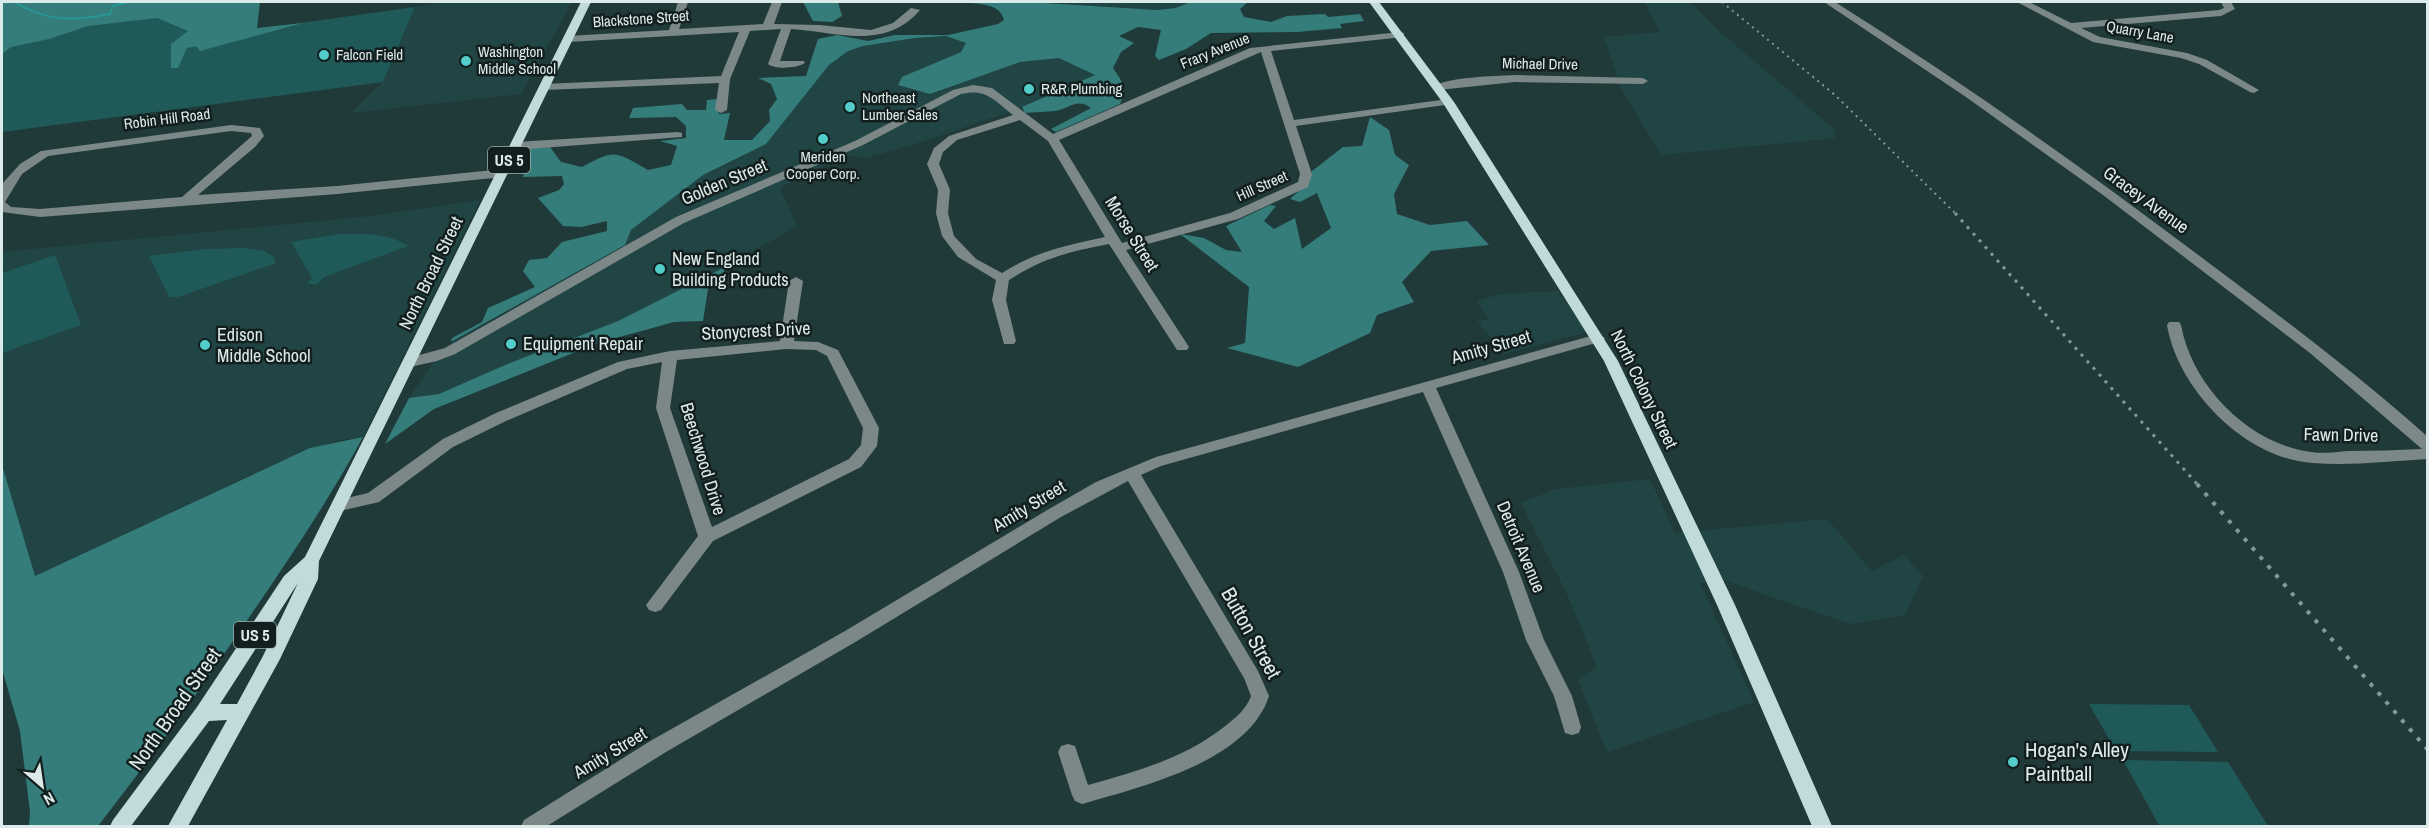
<svg xmlns="http://www.w3.org/2000/svg" width="2429" height="828" font-family="'Archivo Narrow',sans-serif">
<style>
.built{fill:#214544}
.green{fill:#1f5a59}
.forest{fill:#347d7b}
.lines{fill:none;stroke-linecap:round;stroke-linejoin:round}
.stream{stroke:#279694;stroke-width:2}
.minor{fill:#7b8887;fill-rule:evenodd}
.major{fill:#c1dbda;fill-rule:evenodd}
.rail-far2{stroke:#849897;stroke-width:2;stroke-dasharray:2 4.5;stroke-linecap:butt}
.rail-far1{stroke:#849897;stroke-width:3;stroke-dasharray:3 6;stroke-linecap:butt}
.rail{stroke:#849897;stroke-width:4;stroke-dasharray:4 8;stroke-linecap:butt}
.poi-dot{fill:#53cdca;stroke:#131f1e;stroke-width:2}
.labels{text-anchor:middle;stroke-width:5;stroke-linejoin:round;paint-order:stroke}
.far-street-label{font-size:15px;fill:#dcebea;stroke:#131f1e}
.far-poi-label{font-size:15px;fill:#dcebea;stroke:#131f1e;text-anchor:start}
.shield{fill:#131f1e;stroke:#a0aead;stroke-width:1.5}
.shield-label{font-size:16px;font-weight:bold;fill:#dcebea}
.street-label{font-size:18px;fill:#dcebea;stroke:#131f1e}
.poi-label{font-size:18px;fill:#dcebea;stroke:#131f1e;text-anchor:start}
.near-street-label{font-size:21px;fill:#dcebea;stroke:#131f1e}
.near-poi-label{font-size:21px;fill:#dcebea;stroke:#131f1e;text-anchor:start}
</style>
<rect width="100%" height="100%" fill="#203a39"/>
<g class="built">
<polygon points="442,2 572,2 521,94 350,113 383,82 415,7"/>
<polygon points="1027,2 1191,2 1175,8 1158,10"/>
<polygon points="1644,2 1690,2 1719,31 1833,128 1836,138 1661,155 1621,88 1604,37 1660,32"/>
<polygon points="946,36 966,43 961,52 902,78 936,92 962,81 1020,62 1059,58 1095,75 1068,89 1010,112 915,144 866,158 848,155 780,188 797,226 731,264 618,321 505,365 439,394 409,398 444,347 624,246 631,230 703,175 766,144 829,65 847,51 863,46 915,38"/>
<polygon points="480,200 363,437 336,441 285,459 34,576 2,465 2,252 371,216"/>
<polygon points="1558,291 1587,332 1504,354 1477,321 1489,319 1477,301 1500,294"/>
<polygon points="1650,479 1675,533 1827,519 1872,571 1904,555 1923,576 1905,615 1850,624 1726,581 1700,583 1754,702 1607,752 1578,680 1597,667 1567,594 1521,503 1556,489"/>
</g>
<g class="green">
<polygon points="2,2 235,2 201,37 415,7 383,82 2,132"/>
<path d="M339,234C364,234 387,232 408,246L324,277L317,284H307L312,278L291,242Z"/>
<polygon points="244,248 264,251 274,257 276,263 178,297 169,297 149,256 206,249"/>
<polygon points="55,255 81,325 2,353 2,273"/>
<polygon points="2089,704 2189,705 2218,752 2116,751"/>
<polygon points="2123,760 2228,762 2268,826 2159,825"/>
</g>
<g class="forest">
<polygon points="2,2 260,2 257,28 303,23 200,51 196,46 187,48 178,68 171,68 171,44 188,31 157,18 88,26 49,39 11,47 2,54"/>
<polygon points="803,2 838,2 842,16 832,22 813,21"/>
<path d="M956,2H1027L1158,10L1175,8L1191,2H1248L1240,9L1244,17L1271,22L1287,16L1325,14L1328,17L1360,14L1364,21L1340,24L1342,28L1297,32L1211,33L1186,49L1159,60L1155,56L1161,30L1138,27L1119,36L1134,43L1121,52L1113,68C1122,81 1128,89 1120,104L1056,132L1051,129L1091,108C1077,97 1069,109 1055,111C1045,112 1035,112 1025,113L1022,107L1095,75L1059,58L1020,62L930,94L898,85L902,77L961,52L966,43L946,36L915,38L863,46L848,51L829,65L766,144L703,175L631,230L625,245L451,342L452,338L482,322L488,308L535,287L523,271L529,260L547,258L562,242L607,231V221L581,227L563,226L538,198L559,190L564,184L562,176L523,177L530,148L550,147L561,162L582,167C616,149 614,151 648,170L671,165L677,146L660,141L686,138V126L676,117L629,118L633,108L682,104L687,110H706L707,100L717,99L719,114L730,113L724,140H752L770,121L769,110L777,99L771,84L758,78L806,76L818,39L837,35L868,41L895,35H948L998,24L1004,20C1000,1 972,4 956,2Z"/>
<polygon points="1370,117 1389,130 1395,155 1409,165 1394,194 1397,214 1430,225 1467,221 1489,245 1431,251 1402,282 1414,302 1377,315 1370,333 1298,367 1227,348 1245,343 1249,287 1180,234 1204,238 1226,250 1242,252 1226,226 1270,205 1276,206 1264,221 1274,229 1295,218 1302,249 1331,228 1317,193 1300,202 1290,199 1309,182 1312,171 1343,147 1362,146"/>
<polygon points="731,264 708,289 703,321 674,322 598,343 434,409 385,444 409,398 439,394 505,365 618,321"/>
<path d="M363,437C329,500 289,559 248,619C200,690 151,758 98,826H29L30,812L20,731L2,669V465L35,576L310,448Z"/>
</g>
<g class="lines">
<path class="stream" d="M15,2C46,22 74,21 110,14L113,6L128,2"/>
<g class="minor">
<path d="M678,2H688L679,29L763,24L772,2H782L774,24L819,25L871,30L893,23L911,8L920,10C885,51 837,32 791,29L780,61H804L805,63C797,68 776,70 768,64L781,29L750,31L730,79L727,110L721,113L715,110L719,83L544,90L539,87L544,84L721,76L739,32L568,42L563,39L568,36L669,30Z"/>
<path d="M1824,2H1835C1958,79 2076,163 2193,251C2273,311 2353,370 2428,437V459C2390,461 2351,466 2313,463C2246,459 2178,390 2167,325L2169,322H2179L2181,325C2192,386 2249,444 2311,452C2323,454 2336,452 2348,451C2373,451 2397,450 2422,449L2310,353L2103,195L1966,97Z"/>
<polygon points="2017,2 2029,2 2071,23 2219,10 2224,8 2221,2 2231,2 2235,9 2221,16 2081,28 2100,37 2187,53 2207,60 2259,90 2254,93 2250,92 2199,64 2181,58 2093,42"/>
<path d="M1400,32L1404,33V37L1271,51L1294,120L1448,99L1454,102L1452,104L1296,126L1312,174L1308,187L1238,219L1126,250L1189,347L1187,350H1177L1109,244C1069,252 1045,257 1009,280L1006,300L1016,341L1014,344H1004L992,300L996,280L958,257L942,236L936,213L938,190L927,164L934,148L949,136L1013,115C994,100 986,88 961,94L863,145L684,223L455,354L437,361L410,367L403,362L405,359L445,348L676,217L855,141L953,90L973,85L992,88L1053,134L1250,48ZM1261,52L1300,174L1298,182L1230,213L1122,243L1059,140ZM1020,120L1048,141L1105,237C1068,245 1034,252 1002,273L976,259L954,236L948,213L950,190L939,164L943,152L957,140Z"/>
<path d="M1515,75L1643,78L1648,81L1643,84L1515,82L1438,90L1433,87C1445,77 1497,76 1515,75Z"/>
<path d="M231,125L260,128L264,136L255,147L198,195L337,186L503,169L509,173L503,177L337,194L40,217L2,212V184L20,164L41,151ZM231,131L251,133L252,136L182,197L40,209L11,207L5,202L22,174L48,156Z"/>
<polygon points="678,132 682,133 682,137 516,150 510,146 516,142"/>
<path d="M796,277L803,281L794,341L818,342L838,350L879,428L877,446L861,467L713,541L661,610L655,612L649,610L646,605L698,536L656,408L662,362L627,369L506,421L453,447L379,502L340,511L334,509L332,505L334,501L368,493L443,439L496,413L618,362L670,351L780,341L789,281ZM786,349L816,350L827,356L863,428L861,445L849,459L712,527L670,408L677,360Z"/>
<path d="M1598,334L1605,338L1603,341L1436,388L1519,572L1544,640L1572,696L1581,727L1579,733L1572,735L1565,733L1554,696L1526,640L1503,572L1423,392L1161,466L1141,475L1258,671L1269,696C1248,762 1140,787 1082,804L1075,801L1072,795L1058,752L1061,746L1068,744L1075,746L1088,785C1137,771 1183,759 1224,727C1235,718 1246,710 1251,696L1244,678L1128,481L1061,517L857,641L666,752L547,826H521L524,820L652,740L845,631L1049,509L1096,482L1156,457Z"/>
</g>
<g class="major">
<path d="M581,2H591L319,561L318,579L280,659L188,826H168L227,720L209,721L131,826H110L113,820L197,707L284,576L305,557ZM298,583L263,656L237,704H220Z"/>
<polygon points="1369,2 1379,2 1454,102 1618,361 1735,605 1832,826 1812,826 1717,605 1604,361 1443,103"/>
</g>
<polyline class="rail-far2" points="1722,2 1835,95 1956,214"/>
<polyline class="rail-far1" points="1955,213 2198,485"/>
<polyline class="rail" points="2197,484 2428,750"/>
</g>
<g class="poi-dot">
<circle cx="324" cy="55" r="6"/>
<circle cx="466" cy="61" r="6"/>
<circle cx="1029" cy="89" r="6"/>
<circle cx="850" cy="107" r="6"/>
<circle cx="823" cy="139" r="6"/>
<circle cx="660" cy="269" r="6"/>
<circle cx="511" cy="344" r="6"/>
<circle cx="205" cy="345" r="6"/>
<circle cx="2013" cy="762" r="6"/>
</g>
<g class="labels">
<g class="far-street-label">
<text transform="translate(641 19) rotate(-4)" y="5">Blackstone Street</text>
<text transform="translate(2140 32) rotate(10)" y="5">Quarry Lane</text>
<text transform="translate(1215 51) rotate(-22)" y="5">Frary Avenue</text>
<text transform="translate(1540 64) rotate(1)" y="5">Michael Drive</text>
<text transform="translate(167 119) rotate(-7)" y="5">Robin Hill Road</text>
<text transform="translate(1262 186) rotate(-24)" y="5">Hill Street</text>
</g>
<g class="far-poi-label">
<text x="478" y="57">Washington<tspan x="478" dy="17">Middle School</tspan></text>
<text x="336" y="60">Falcon Field</text>
<text x="1041" y="94">R&amp;R Plumbing</text>
<text x="862" y="103">Northeast<tspan x="862" dy="17">Lumber Sales</tspan></text>
<text x="823" y="162" text-anchor="middle">Meriden<tspan x="823" dy="17">Cooper Corp.</tspan></text>
</g>
<g class="shield">
<rect x="488" y="147" width="42" height="26" rx="4.5"/>
<rect x="234" y="622" width="42" height="26" rx="4.5"/>
</g>
<g class="shield-label">
<text x="509" y="166">US 5</text>
<text x="255" y="641">US 5</text>
</g>
<g class="street-label">
<text transform="translate(724 182) rotate(-23)" y="6">Golden Street</text>
<text transform="translate(2146 200) rotate(36)" y="6">Gracey Avenue</text>
<text transform="translate(1132 234) rotate(58)" y="6">Morse Street</text>
<text transform="translate(431 273) rotate(-64)" y="6">North Broad Street</text>
<text transform="translate(756 331) rotate(-3)" y="6">Stonycrest Drive</text>
<text transform="translate(1491 347) rotate(-16)" y="6">Amity Street</text>
<text transform="translate(1644 389) rotate(64)" y="6">North Colony Street</text>
<text transform="translate(2341 435) rotate(1)" y="6">Fawn Drive</text>
<text transform="translate(703 459) rotate(73)" y="6">Beechwood Drive</text>
<text transform="translate(1029 506) rotate(-31)" y="6">Amity Street</text>
<text transform="translate(1521 547) rotate(67)" y="6">Detroit Avenue</text>
<text transform="translate(610 753) rotate(-31)" y="6">Amity Street</text>
</g>
<g class="poi-label">
<text x="672" y="265">New England<tspan x="672" dy="21">Building Products</tspan></text>
<text x="217" y="341">Edison<tspan x="217" dy="21">Middle School</tspan></text>
<text x="523" y="350">Equipment Repair</text>
</g>
<g class="near-street-label">
<text transform="translate(1251 633) rotate(61)" y="7">Button Street</text>
<text transform="translate(175 709) rotate(-55)" y="7">North Broad Street</text>
</g>
<g class="near-poi-label">
<text x="2025" y="757">Hogan's Alley<tspan x="2025" dy="24">Paintball</tspan></text>
</g>
</g>
<rect width="2429" height="828" fill="none" stroke="#dcebea" stroke-width="6"/>
<g transform="translate(42 786) rotate(151)" stroke="#131f1e" stroke-width="4.5" paint-order="stroke">
<path d="M0-4.5L10 22L0 15L-10 22Z" fill="#dcebea"/>
<text y="-9" font-size="16" font-weight="bold" text-anchor="middle" fill="#dcebea">N</text>
</g>
</svg>
